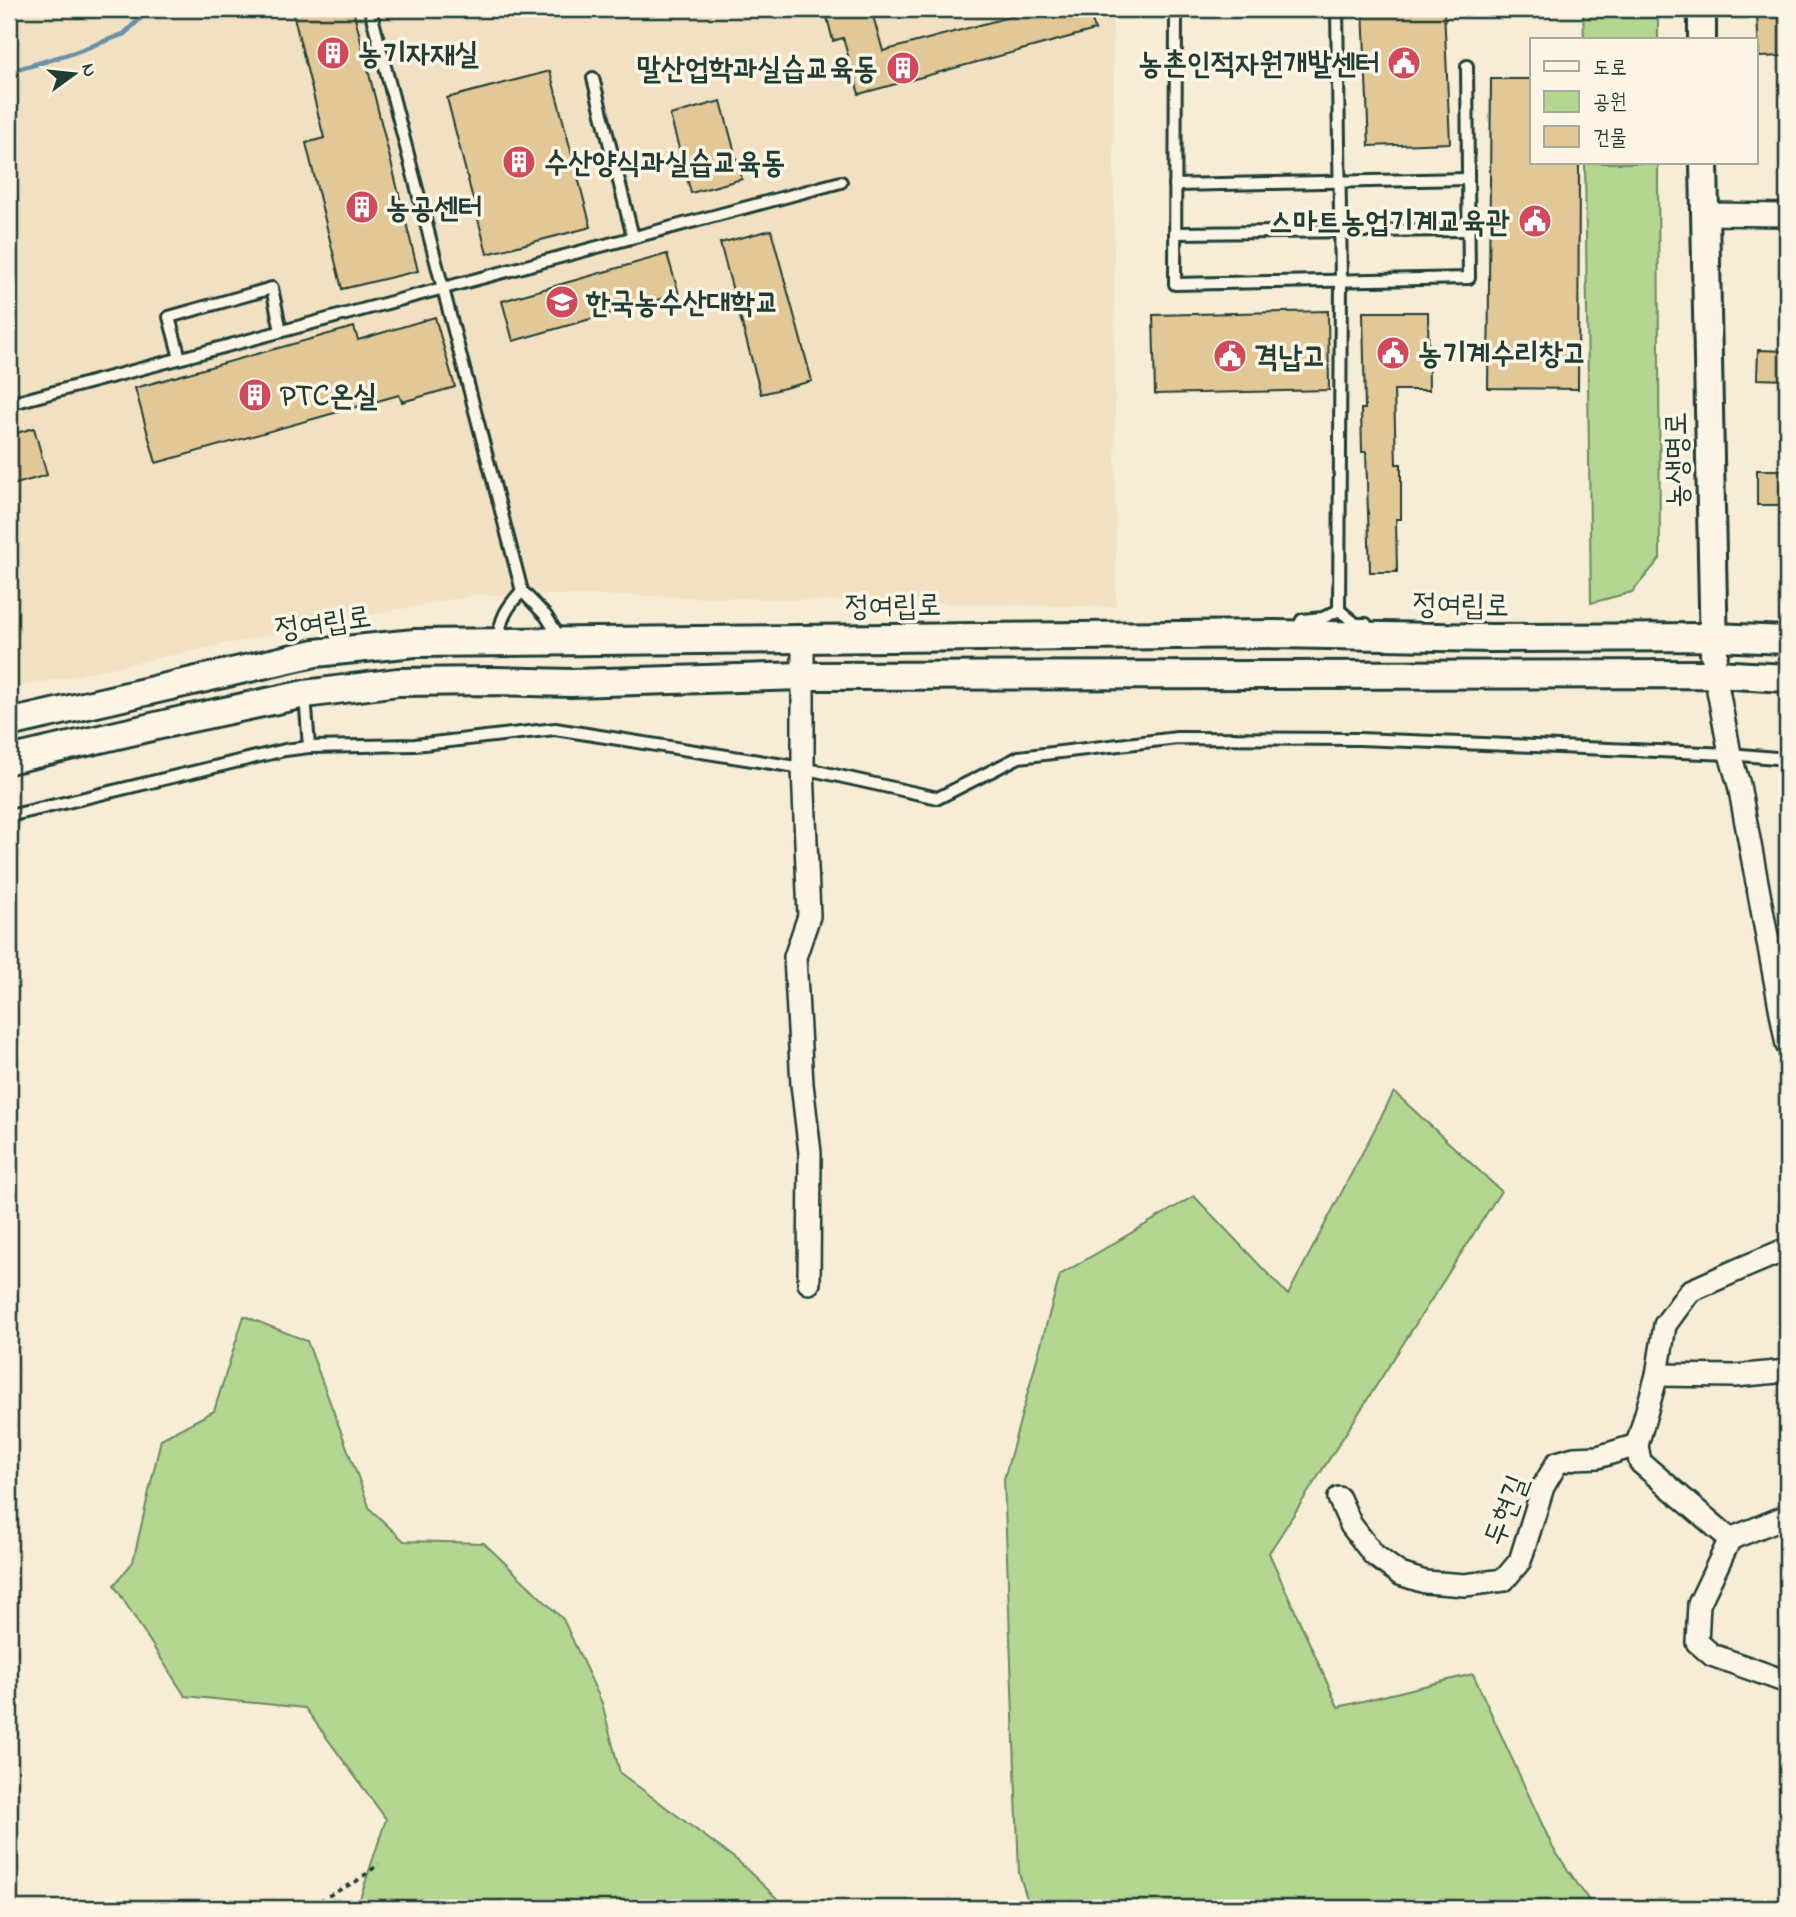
<svg xmlns="http://www.w3.org/2000/svg" width="1796" height="1917" font-family="'Indie Flower','Poor Story',sans-serif">
<style>
.built{fill:#f1e1c2}
.green{fill:#b5d690;stroke:#6a8a62;stroke-width:2}
.lines{fill:none;stroke-linecap:round;stroke-linejoin:round}
.stream{stroke:#6890a7;stroke-width:5}
.building{fill:#e2c797;stroke:#1f3d34;stroke-width:2}
.service-casing{stroke:#1f3d34;stroke-width:16}
.minor-casing{stroke:#1f3d34;stroke-width:26}
.tertiary-casing{stroke:#1f3d34;stroke-width:32}
.path{stroke:#1f3d34;stroke-width:3.5;stroke-dasharray:5 5;stroke-linecap:butt}
.service{stroke:#fcf5e5;stroke-width:10}
.minor{stroke:#fcf5e5;stroke-width:21}
.tertiary{stroke:#fcf5e5;stroke-width:26}
.labels{text-anchor:middle;stroke-width:7;stroke-linejoin:round;paint-order:stroke}
.poi-label{font-size:30px;font-weight:bold;fill:#1f3d34;stroke:#fcf5e5;text-anchor:start}
.street-label{font-size:30px;fill:#1f3d34;stroke:#fcf5e5}
</style>
<rect width="100%" height="100%" fill="#f7ecd5"/>
<filter id="ink" filterUnits="userSpaceOnUse"><feTurbulence type="fractalNoise" baseFrequency=".0143" numOctaves="2"/><feDisplacementMap in="SourceGraphic" scale="14" xChannelSelector="R" yChannelSelector="G"/><feConvolveMatrix kernelMatrix="1 2 1 2 8 2 1 2 1" color-interpolation-filters="sRGB"/></filter>
<g filter="url(#ink)">
<polygon class="built" points="9,9 1113,9 1116,607 594,595 476,595 321,624 9,689"/>
<g class="green">
<polygon points="1583,9 1658,9 1658,40 1584,40"/>
<polygon points="1585,163 1658,163 1660,559 1632,592 1591,603"/>
<polygon points="1394,1092 1501,1191 1269,1553 1338,1707 1473,1674 1553,1848 1594,1908 1030,1908 1019,1873 1004,1479 1060,1275 1194,1196 1288,1295"/>
<polygon points="244,1316 307,1341 370,1509 404,1541 484,1543 563,1619 602,1703 620,1773 738,1861 787,1908 357,1908 386,1819 305,1708 185,1696 114,1585 133,1562 161,1439 214,1411"/>
</g>
<g class="lines">
<polyline class="stream" points="9,72 70,54 124,34 150,9"/>
</g>
<g class="building">
<polygon points="292,9 353,9 418,271 342,289 306,143 324,138"/>
<polygon points="825,9 871,9 883,51 1039,9 1089,9 1095,30 859,94 843,38 833,41"/>
<polygon points="1363,9 1444,9 1450,143 1369,146"/>
<polygon points="1785,11 1787,56 1759,57 1757,12"/>
<polygon points="550,71 591,227 487,254 447,98"/>
<polygon points="1491,79 1532,79 1532,163 1579,163 1578,389 1488,388"/>
<polygon points="721,101 742,179 691,193 670,115"/>
<polygon points="771,230 812,381 761,394 720,243"/>
<polygon points="667,254 679,294 513,341 502,301"/>
<polygon points="1328,311 1329,390 1155,394 1153,315"/>
<polygon points="1363,312 1428,312 1429,390 1394,390 1396,464 1401,464 1401,519 1396,519 1397,572 1370,572 1366,452 1362,452 1361,409 1365,409"/>
<polygon points="435,317 455,387 402,402 399,395 156,463 135,388 354,327 358,340"/>
<polygon points="1758,350 1787,351 1787,380 1757,379"/>
<polygon points="34,428 47,475 9,486 9,435"/>
<rect x="1757" y="470" width="30" height="35"/>
</g>
<g class="lines">
<defs>
<g id="service">
<polyline points="370,9 522,591 546,616 560,638"/>
<polyline points="1176,9 1175,284 1469,278 1467,66"/>
<polyline points="1337,9 1341,281 1339,610"/>
<polyline points="593,78 633,237"/>
<polyline points="1175,185 1468,179"/>
<polyline points="1175,233 1468,230"/>
<polyline points="180,358 169,317 272,288 281,331"/>
<polyline points="9,404 841,182"/>
<polyline points="1339,610 1356,624 1366,624"/>
<polyline points="1295,632 1302,620 1323,618 1339,610"/>
<path d="M498,642C500,619 506,608 522,591"/>
<polyline points="305,695 309,747 415,745 555,729 803,768 938,798 1019,757 1177,738 1359,739 1730,754 1787,759"/>
<polyline points="9,816 285,750 309,747"/>
</g>
<g id="minor">
<polyline points="1705,214 1787,215"/>
<polyline points="803,639 803,768 809,916 795,957 802,1084 810,1153 809,1283"/>
<polyline points="1715,674 1730,754 1739,785 1787,1045"/>
<polyline points="1787,1249 1742,1268 1690,1291 1665,1325 1657,1375 1637,1445 1640,1462 1730,1539 1699,1604 1697,1642 1712,1655 1787,1682"/>
<polyline points="1657,1375 1735,1376 1787,1371"/>
<polyline points="1339,1498 1351,1525 1374,1555 1400,1574 1425,1582 1465,1585 1504,1580 1520,1561 1543,1487 1557,1463 1574,1458 1598,1457 1637,1445"/>
<polyline points="1730,1539 1787,1516"/>
</g>
<g id="tertiary">
<polyline points="1702,9 1702,40"/>
<polyline points="1704,163 1714,654"/>
<polyline points="9,723 315,653 415,643 1274,634 1492,638 1713,637 1787,640"/>
<polyline points="9,760 182,720 305,694 398,682 495,681 571,683 803,676 1715,674 1787,678"/>
</g>
</defs>
<use href="#service" class="service-casing"/>
<use href="#minor" class="minor-casing"/>
<use href="#tertiary" class="tertiary-casing"/>
<polyline class="path" points="301,1908 307,1907 357,1881 379,1864"/>
<use href="#service" class="service"/>
<use href="#minor" class="minor"/>
<use href="#tertiary" class="tertiary"/>
</g>
</g>
<defs>
<symbol id="building-disc" viewBox="-11 -11 22 22"><circle r="9.5" fill="#d1495b" stroke="#fcf5e5"/><path d="M-4-6H4V6H1V3H-1V6H-4ZM-2.5-4.3h1.7v1.8h-1.7ZM.8-4.3h1.7v1.8H.8ZM-2.5-1h1.7V.8h-1.7ZM.8-1h1.7V.8H.8Z" fill="#fff"/></symbol>
<symbol id="civic-disc" viewBox="-11 -11 22 22"><circle r="9.5" fill="#d1495b" stroke="#fcf5e5"/><path d="M-.6-6.5H3V-4.5H.6V-3L4-1V1h2V6H-6V1h2V-1L-.6-3ZM-1.2 2.5V6h2.4V2.5Z" fill="#fff"/></symbol>
<symbol id="university-disc" viewBox="-11 -11 22 22"><circle r="9.5" fill="#d1495b" stroke="#fcf5e5"/><path d="M0-5L7-2L0 1L-7-2ZM-4 1L0 2.5L4 1V4Q0 6-4 4Z" fill="#fff"/></symbol>
</defs>
<g fill-rule="evenodd">
<use href="#building-disc" x="314" y="34" width="38" height="38"/>
<use href="#civic-disc" x="1385" y="44" width="38" height="38"/>
<use href="#building-disc" x="884" y="49" width="38" height="38"/>
<use href="#building-disc" x="500" y="143" width="38" height="38"/>
<use href="#building-disc" x="343" y="188" width="38" height="38"/>
<use href="#civic-disc" x="1516" y="202" width="38" height="38"/>
<use href="#university-disc" x="543" y="283" width="38" height="38"/>
<use href="#civic-disc" x="1374" y="334" width="38" height="38"/>
<use href="#civic-disc" x="1211" y="337" width="38" height="38"/>
<use href="#building-disc" x="236" y="376" width="38" height="38"/>
</g>
<g class="labels">
<g class="poi-label">
<text x="358" y="63">농기자재실</text>
<text x="1380" y="73" text-anchor="end">농촌인적자원개발센터</text>
<text x="878" y="78" text-anchor="end">말산업학과실습교육동</text>
<text x="544" y="172">수산양식과실습교육동</text>
<text x="386" y="217">농공센터</text>
<text x="1510" y="231" text-anchor="end">스마트농업기계교육관</text>
<text x="586" y="312">한국농수산대학교</text>
<text x="1418" y="363">농기계수리창고</text>
<text x="1254" y="366">격납고</text>
<text x="280" y="405">PTC온실</text>
</g>
<g class="street-label">
<text transform="translate(1676 460) rotate(-91)" y="10">농생명로</text>
<text transform="translate(1461 604) rotate(1)" y="10">정여립로</text>
<text transform="translate(893 605) rotate(-1)" y="10">정여립로</text>
<text transform="translate(323 622) rotate(-8)" y="10">정여립로</text>
<text transform="translate(1505 1510) rotate(-69)" y="10">두현길</text>
</g>
</g>
<rect width="1796" height="1917" fill="none" stroke="#fcf5e5" stroke-width="35"/>
<rect x="18" y="18" width="1761" height="1882" fill="none" stroke="#1f3d34" stroke-width="2.5" filter="url(#ink)"/>
<rect x="1530" y="38" width="228" height="126" fill="#fcf5e5" stroke="#a4ab9e" stroke-width="2"/>
<rect x="1544" y="61" width="35" height="10" fill="#fcf5e5" stroke="#a4ab9e" stroke-width="2"/>
<text x="1593" y="74" font-size="21" fill="#1f3d34">도로</text>
<rect x="1544" y="91" width="35" height="21" fill="#b5d690" stroke="#a4ab9e" stroke-width="2"/>
<text x="1593" y="108" font-size="21" fill="#1f3d34">공원</text>
<rect x="1544" y="126" width="35" height="21" fill="#e2c797" stroke="#a4ab9e" stroke-width="2"/>
<text x="1593" y="144" font-size="21" fill="#1f3d34">건물</text>
<g transform="translate(74 74) rotate(75)" stroke="#fcf5e5" stroke-width="5" paint-order="stroke">
<path d="M0-5L12 26L0 18L-12 26Z" fill="#1f3d34"/>
<text y="-10" font-size="19" font-weight="bold" text-anchor="middle" fill="#1f3d34">N</text>
</g>
</svg>
